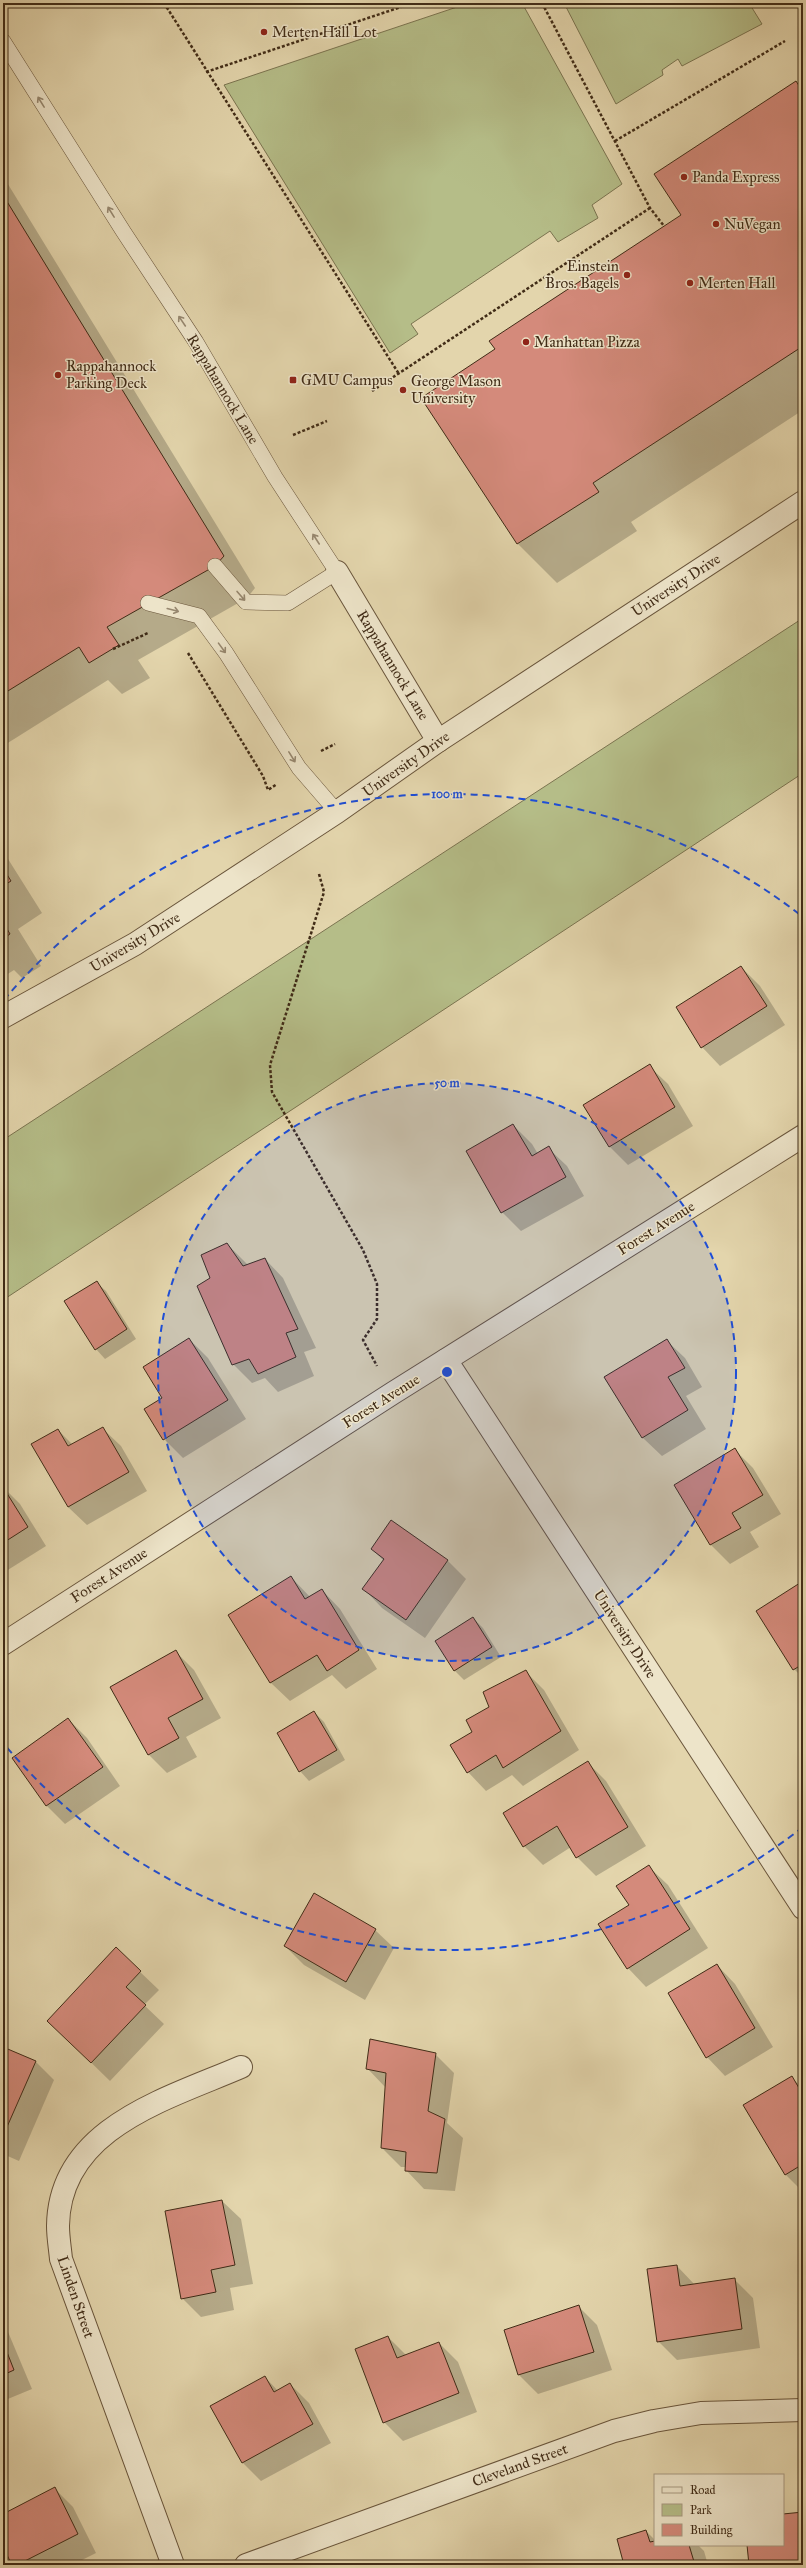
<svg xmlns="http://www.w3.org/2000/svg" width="806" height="2568" font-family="'IM FELL Great Primer',serif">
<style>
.green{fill:#b5bd88;stroke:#7b7450}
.shadow{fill:#0003}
.building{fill:#d48a7b;stroke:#412c17}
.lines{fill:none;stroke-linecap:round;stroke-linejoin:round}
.service-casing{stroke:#6a563c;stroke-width:16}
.minor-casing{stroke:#6a563c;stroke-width:24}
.tertiary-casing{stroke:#6a563c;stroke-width:24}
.path{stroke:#412c17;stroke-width:2.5;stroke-dasharray:3 2;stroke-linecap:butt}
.service{stroke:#ede4c9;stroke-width:15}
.minor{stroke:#ede4c9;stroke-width:22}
.tertiary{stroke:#ede4c9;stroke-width:22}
.oneway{stroke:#978870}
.ring{fill:none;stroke:#1d4ed8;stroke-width:2;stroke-dasharray:7 5}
.poi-dot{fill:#8f2418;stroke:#ede4c9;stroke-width:1.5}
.labels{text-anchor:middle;stroke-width:3;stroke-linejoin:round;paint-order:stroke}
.poi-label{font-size:15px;fill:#412c17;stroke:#ede4c9;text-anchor:start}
.street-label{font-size:15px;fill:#412c17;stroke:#ede4c9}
.centre{fill:#1d4ed8;stroke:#ede4c9;stroke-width:2}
.ring-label{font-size:12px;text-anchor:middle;font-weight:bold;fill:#1d4ed8;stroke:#ede4c9;stroke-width:3;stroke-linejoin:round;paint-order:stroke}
</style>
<rect width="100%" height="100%" fill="#e3d5ac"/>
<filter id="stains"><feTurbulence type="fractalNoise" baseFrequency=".005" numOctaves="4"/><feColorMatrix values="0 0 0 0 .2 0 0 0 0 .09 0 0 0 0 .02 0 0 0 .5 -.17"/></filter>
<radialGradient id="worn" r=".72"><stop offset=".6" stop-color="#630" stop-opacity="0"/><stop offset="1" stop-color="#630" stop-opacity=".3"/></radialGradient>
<g class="green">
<polygon points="469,3 522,3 622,184 592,205 598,218 558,242 550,231 411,324 418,334 390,353 224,85"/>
<polygon points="564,3 749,3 762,24 682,66 678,59 662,70 663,75 616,104"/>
<polygon points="803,618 803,773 3,1300 3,1140"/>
</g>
<g class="shadow">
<polygon points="796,83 803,90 803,410 631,522 637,531 557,583 518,544 423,398 496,350 683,215"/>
<polygon points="3,176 255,588 247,598 138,660 150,678 122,694 108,680 3,746"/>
<polygon points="3,851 42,913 18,929 41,966 22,978 14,970 3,977"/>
<polygon points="741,967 760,986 785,1025 720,1066 702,1047"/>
<polygon points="649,1066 668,1084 693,1126 628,1165 609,1146"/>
<polygon points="513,1125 532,1144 538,1154 548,1148 567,1166 584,1196 521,1231 502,1212"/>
<polygon points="227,1244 248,1265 265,1259 283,1278 316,1348 304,1352 314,1376 278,1392 265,1378 252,1383 233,1364 211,1279"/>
<polygon points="96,1282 106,1291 136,1339 105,1359 96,1349"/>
<polygon points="189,1339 208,1358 246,1419 183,1458 164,1439 145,1410 163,1398"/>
<polygon points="666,1340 685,1358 702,1387 686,1396 706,1429 662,1456 643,1438 605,1377"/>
<polygon points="102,1428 121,1446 147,1491 87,1525 68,1507 58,1430 73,1445"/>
<polygon points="735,1450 753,1468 781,1514 750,1532 759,1547 730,1564 711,1545 675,1486"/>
<polygon points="3,1487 20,1504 46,1546 3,1573"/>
<polygon points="391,1522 448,1561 466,1579 425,1638 382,1608 364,1589 384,1561 372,1549"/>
<polygon points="291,1577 310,1597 322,1590 340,1609 377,1669 346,1689 332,1675 290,1701 271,1683 229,1616"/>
<polygon points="803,1582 803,1678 794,1669"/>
<polygon points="473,1618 483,1628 501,1657 464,1680 454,1670"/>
<polygon points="175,1651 194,1670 221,1718 186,1737 197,1757 167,1773 149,1755 111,1687"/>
<polygon points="526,1672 544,1690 579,1750 523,1786 512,1775 486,1791 468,1772 474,1732 491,1708"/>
<polygon points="314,1712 324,1722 345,1760 309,1781 300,1771"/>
<polygon points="68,1719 87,1738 120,1786 65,1824 46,1805"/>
<polygon points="588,1763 606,1781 646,1846 596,1876 577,1857 571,1847 543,1865 524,1846"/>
<polygon points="649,1867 668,1885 708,1948 646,1987 628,1968"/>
<polygon points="375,1930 394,1948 365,2000 304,1965 285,1946"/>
<polygon points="116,1949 159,1990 144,2005 164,2024 110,2081 67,2039"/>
<polygon points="717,1965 735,1984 773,2047 725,2076 707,2057"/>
<polygon points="3,2048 35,2061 54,2080 19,2161 3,2154"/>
<polygon points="435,2054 454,2073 447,2123 463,2138 455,2191 424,2189 406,2170 406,2167 401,2167 382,2148 386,2088 367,2068"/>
<polygon points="791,2077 803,2089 803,2192 786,2175 745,2105"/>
<polygon points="222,2201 241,2219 253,2284 230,2288 234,2310 201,2317 182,2298 166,2211"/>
<polygon points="3,2231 5,2258 3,2259"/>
<polygon points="677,2266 695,2285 734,2279 753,2298 760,2348 677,2360 658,2341"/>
<polygon points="579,2307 597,2325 612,2370 538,2394 519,2375 505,2330"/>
<polygon points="3,2320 32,2389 3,2401"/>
<polygon points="388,2337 407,2356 439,2343 458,2362 477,2412 403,2441 384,2422"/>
<polygon points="265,2377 278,2391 290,2384 309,2403 331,2443 261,2481 243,2463"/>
<polygon points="55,2489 73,2507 96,2553 72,2565 13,2565 3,2545 3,2516"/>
<polygon points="803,2513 803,2565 750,2565 748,2545 783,2545 783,2515"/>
<polygon points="646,2531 655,2540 655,2545 698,2545 704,2551 708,2565 625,2565"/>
</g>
<g class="building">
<polygon points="796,81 803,92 803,346 593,483 599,492 517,544 421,398 495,349 489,341 681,215 654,174"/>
<polygon points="3,195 224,556 215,566 107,627 119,645 89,663 79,647 3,694"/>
<polygon points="3,868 11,881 3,886"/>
<polygon points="3,922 10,934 3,939"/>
<polygon points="802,941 803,941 803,988 801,988"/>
<polygon points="741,966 767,1006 701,1048 676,1007"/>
<polygon points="650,1064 675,1107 609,1147 583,1105"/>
<polygon points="513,1124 532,1156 549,1146 566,1177 501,1213 466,1151"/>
<polygon points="227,1243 243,1266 265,1258 298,1329 286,1333 296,1357 258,1374 249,1359 232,1365 197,1286 210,1278 201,1255"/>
<polygon points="97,1281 127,1329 95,1350 64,1301"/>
<polygon points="189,1338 228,1400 163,1440 144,1409 162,1398 143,1367"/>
<polygon points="667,1339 685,1368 668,1377 688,1410 642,1438 604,1377"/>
<polygon points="103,1427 129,1472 68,1507 31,1444 58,1429 68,1446"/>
<polygon points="735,1448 763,1495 732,1513 741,1528 710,1545 674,1485"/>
<polygon points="3,1487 28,1527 3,1543"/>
<polygon points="391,1520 448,1560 406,1620 362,1589 384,1559 371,1549"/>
<polygon points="291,1576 305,1599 322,1589 359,1650 327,1671 317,1655 270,1683 228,1615"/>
<polygon points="803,1581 803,1664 793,1670 756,1611"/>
<polygon points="473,1617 492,1647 454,1671 435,1641"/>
<polygon points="176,1650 203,1699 168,1718 179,1738 148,1755 110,1687"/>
<polygon points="526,1670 561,1731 503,1768 496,1755 467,1773 450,1745 472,1732 466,1720 489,1707 483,1692"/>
<polygon points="314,1711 337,1750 299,1772 277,1733"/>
<polygon points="68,1718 103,1767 46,1806 12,1758"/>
<polygon points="588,1761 628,1827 576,1858 557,1826 523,1847 503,1813"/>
<polygon points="649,1865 690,1929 627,1969 598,1924 629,1905 616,1886"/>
<polygon points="314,1893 376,1929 346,1982 284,1946"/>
<polygon points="116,1947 141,1971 126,1987 146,2005 91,2063 47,2021"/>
<polygon points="717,1964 755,2028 706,2058 668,1993"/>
<polygon points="370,2039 436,2053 428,2111 445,2119 437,2173 405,2171 406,2152 381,2148 386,2073 366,2069"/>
<polygon points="3,2047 36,2061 3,2136"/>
<polygon points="792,2076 803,2095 803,2164 785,2175 743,2105"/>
<polygon points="222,2200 235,2265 211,2270 216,2292 181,2299 165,2211"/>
<polygon points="677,2265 680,2286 735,2278 742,2329 657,2342 647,2269"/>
<polygon points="579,2305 594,2352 518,2375 504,2330"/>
<polygon points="388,2336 397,2358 439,2342 459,2393 383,2423 355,2349"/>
<polygon points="3,2342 14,2370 3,2375"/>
<polygon points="265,2376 274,2392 290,2383 313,2424 242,2463 210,2406"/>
<polygon points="55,2487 78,2534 17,2565 12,2565 3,2547 3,2514"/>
<polygon points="803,2512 803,2564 749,2565 747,2545 783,2545 783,2514"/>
<polygon points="646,2530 650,2542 655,2541 655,2545 689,2545 695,2565 624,2565 617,2539"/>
</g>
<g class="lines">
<defs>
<g id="service">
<polyline points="3,41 123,231 196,342 275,477 337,572 288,603 246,602 215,566"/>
<polyline points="148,603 199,616 226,653 299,768 337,812"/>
</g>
<g id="minor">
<polyline points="337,572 438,741"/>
<polyline points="446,1360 803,1908"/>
<polyline points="3,1644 393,1393 803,1136"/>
<path d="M173,2565L61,2259C60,2248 58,2237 58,2226C59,2128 167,2099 241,2067"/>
<polyline points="246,2565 614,2431 654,2421 701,2413 803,2410"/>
</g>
<polyline id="tertiary" points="3,1017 135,944 337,812 438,741 803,502"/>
</defs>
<use href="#service" class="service-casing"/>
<use href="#minor" class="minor-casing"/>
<use href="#tertiary" class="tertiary-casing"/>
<g class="path">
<polyline points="164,3 399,374"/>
<polyline points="542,3 650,208 664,226"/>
<polyline points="206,72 413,3"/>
<polyline points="615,141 785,41"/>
<polyline points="372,391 650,208"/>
<polyline points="293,435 327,421"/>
<polyline points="113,649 148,633"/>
<polyline points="188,653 263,776 268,790 277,784"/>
<polyline points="321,751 335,744"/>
<polyline points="319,874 324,892 270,1065 272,1092 363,1250 377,1284 377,1319 363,1340 377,1366"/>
</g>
<use href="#service" class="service"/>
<use href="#minor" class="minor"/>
<use href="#tertiary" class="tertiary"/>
</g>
<defs><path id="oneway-shaft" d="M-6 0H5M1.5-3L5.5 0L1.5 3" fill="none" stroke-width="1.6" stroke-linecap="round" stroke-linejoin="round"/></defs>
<g class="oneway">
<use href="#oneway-shaft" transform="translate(41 102) rotate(-122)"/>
<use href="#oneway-shaft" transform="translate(111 212) rotate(-122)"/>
<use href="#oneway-shaft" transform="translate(182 321) rotate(-124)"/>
<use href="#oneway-shaft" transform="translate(316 539) rotate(-123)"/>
<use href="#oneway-shaft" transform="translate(241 596) rotate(49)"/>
<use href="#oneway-shaft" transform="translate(173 610) rotate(15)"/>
<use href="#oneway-shaft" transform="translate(222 648) rotate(54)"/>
<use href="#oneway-shaft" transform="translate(292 757) rotate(58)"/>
</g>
<circle cx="447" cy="1372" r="289" fill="#1d4ed8" fill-opacity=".12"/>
<g class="ring">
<circle cx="447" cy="1372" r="289"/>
<path d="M803 1827A578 578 0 0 1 4 1744M4 1000A578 578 0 0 1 803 917"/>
</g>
<g class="poi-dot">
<circle cx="264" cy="32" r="4"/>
<circle cx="684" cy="177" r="4"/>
<circle cx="716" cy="224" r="4"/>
<circle cx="627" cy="275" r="4"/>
<circle cx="690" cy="283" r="4"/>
<circle cx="526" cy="342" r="4"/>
<circle cx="58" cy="375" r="4"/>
<rect x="289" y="376" width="8" height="8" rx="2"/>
<circle cx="403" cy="390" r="4"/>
</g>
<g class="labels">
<g class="poi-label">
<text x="272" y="37">Merten Hall Lot</text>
<text x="692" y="182">Panda Express</text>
<text x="724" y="229">NuVegan</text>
<text x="619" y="271" text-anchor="end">Einstein<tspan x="619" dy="17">Bros. Bagels</tspan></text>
<text x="698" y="288">Merten Hall</text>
<text x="534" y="347">Manhattan Pizza</text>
<text x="66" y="371">Rappahannock<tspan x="66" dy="17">Parking Deck</tspan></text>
<text x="301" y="385">GMU Campus</text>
<text x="411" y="386">George Mason<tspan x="411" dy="17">University</tspan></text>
</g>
<g class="street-label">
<text transform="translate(223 389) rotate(59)" y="5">Rappahannock Lane</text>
<text transform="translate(676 585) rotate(-33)" y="5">University Drive</text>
<text transform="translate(393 665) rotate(59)" y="5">Rappahannock Lane</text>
<text transform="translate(406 764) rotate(-35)" y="5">University Drive</text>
<text transform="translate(135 942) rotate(-31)" y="5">University Drive</text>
<text transform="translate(656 1228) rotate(-32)" y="5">Forest Avenue</text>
<text transform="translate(381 1401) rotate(-32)" y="5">Forest Avenue</text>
<text transform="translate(109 1575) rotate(-33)" y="5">Forest Avenue</text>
<text transform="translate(625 1634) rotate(57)" y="5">University Drive</text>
<text transform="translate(76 2297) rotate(71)" y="5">Linden Street</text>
<text transform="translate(520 2465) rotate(-20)" y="5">Cleveland Street</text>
</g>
</g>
<circle cx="447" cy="1372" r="6" class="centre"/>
<g class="ring-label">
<text x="447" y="798">100 m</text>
<text x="447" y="1087">50 m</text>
</g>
<rect width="806" height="2568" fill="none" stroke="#e3d5ac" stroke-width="16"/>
<rect x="4" y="4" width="798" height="2560" fill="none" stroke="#412c17" stroke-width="2"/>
<rect x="8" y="8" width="790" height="2552" fill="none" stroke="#412c17"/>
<rect x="654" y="2474" width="130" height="72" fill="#ede4c9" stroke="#a89a82"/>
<rect x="662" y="2487" width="20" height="6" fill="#ede4c9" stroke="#a89a82"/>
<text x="690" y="2494" font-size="12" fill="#412c17">Road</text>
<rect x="662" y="2504" width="20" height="12" fill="#b5bd88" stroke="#a89a82"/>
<text x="690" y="2514" font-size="12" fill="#412c17">Park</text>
<rect x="662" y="2524" width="20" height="12" fill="#d48a7b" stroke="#a89a82"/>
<text x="690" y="2534" font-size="12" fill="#412c17">Building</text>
<rect width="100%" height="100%" filter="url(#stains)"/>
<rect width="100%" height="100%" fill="url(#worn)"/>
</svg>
